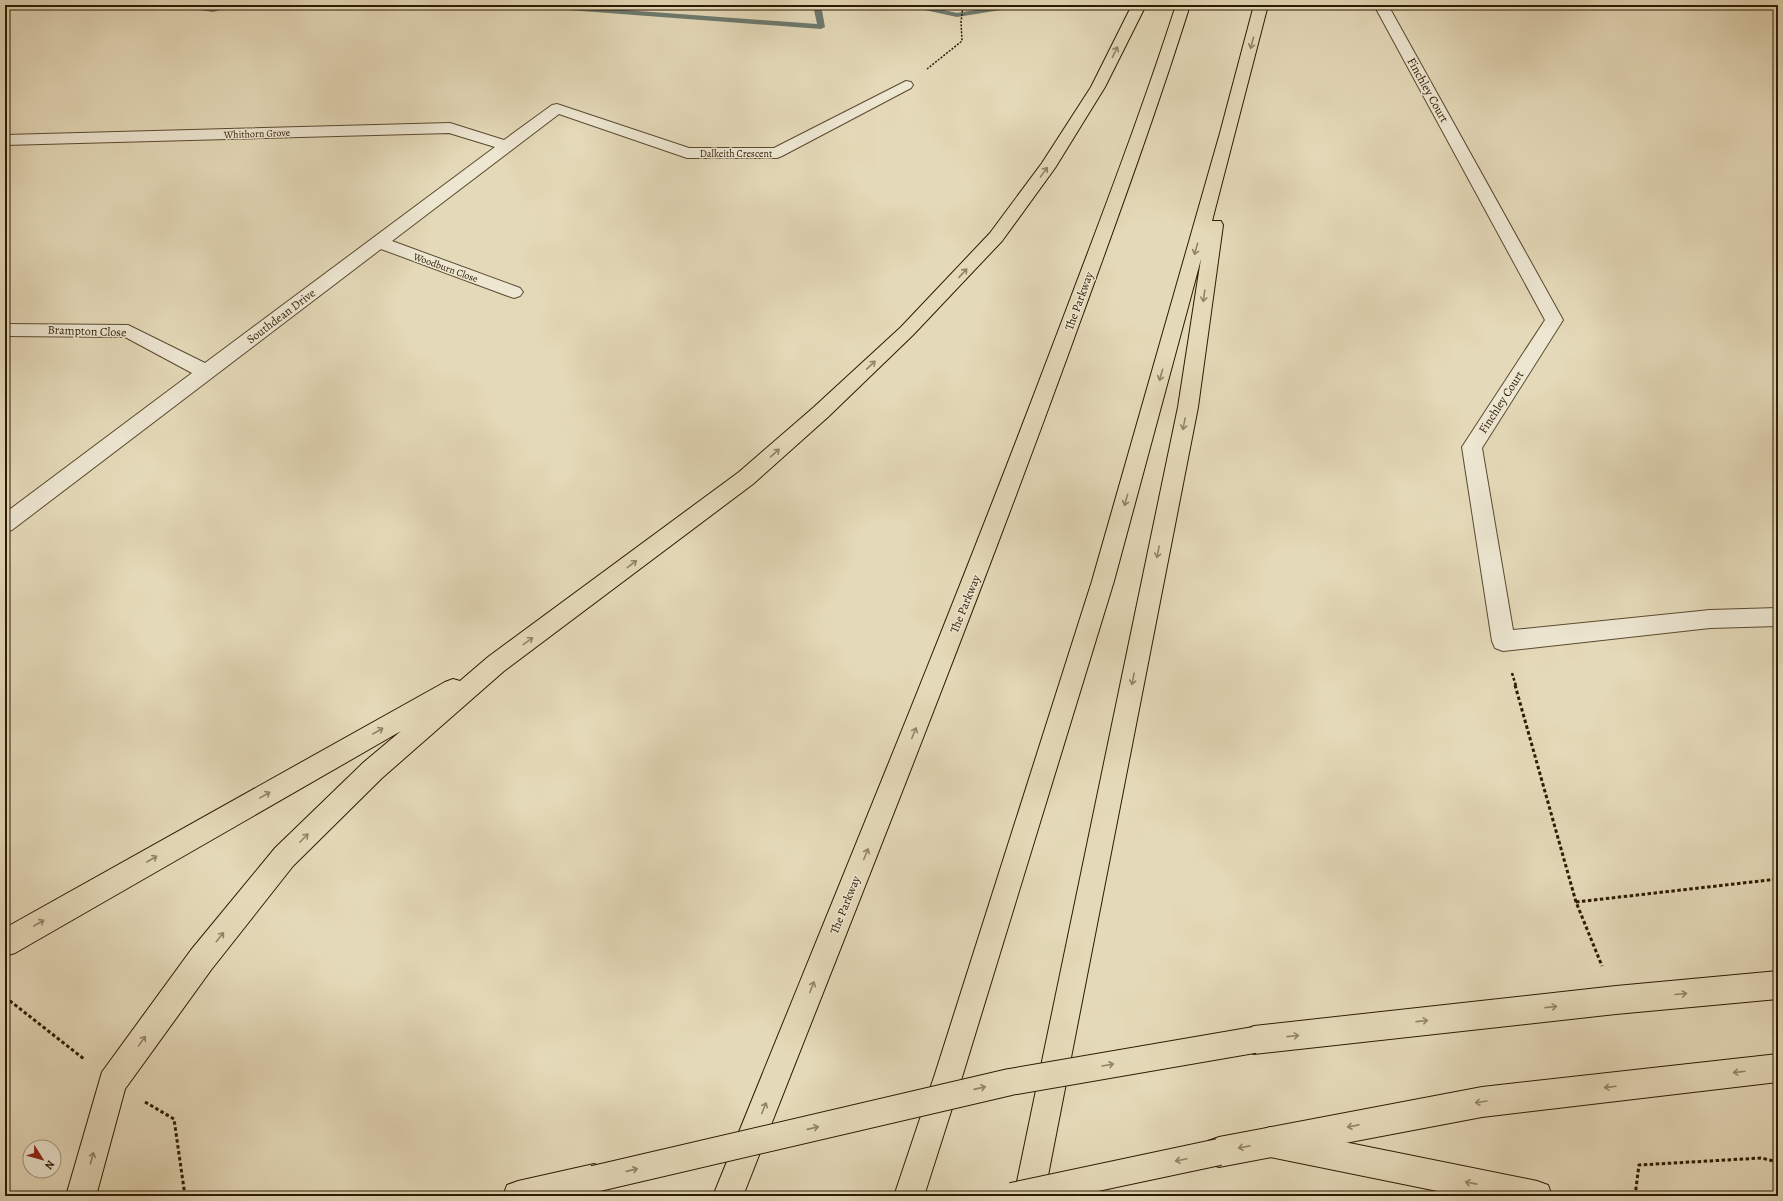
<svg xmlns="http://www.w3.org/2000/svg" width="1783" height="1201" font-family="Alegreya,serif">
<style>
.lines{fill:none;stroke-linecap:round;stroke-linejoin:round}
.stream{fill:#6d7a6f;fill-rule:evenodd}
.lane-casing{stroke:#5a4a30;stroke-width:2}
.street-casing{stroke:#5a4a30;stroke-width:2}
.primary-casing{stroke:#2c1b03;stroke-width:2}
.highway-casing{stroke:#2c1b03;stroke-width:2}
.path-far2{stroke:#2c1b03;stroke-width:1.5;stroke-dasharray:2 1.5;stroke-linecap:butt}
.path-far1{stroke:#2c1b03;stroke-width:2.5;stroke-dasharray:3 2;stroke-linecap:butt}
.path{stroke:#2c1b03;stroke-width:3;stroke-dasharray:3.5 2.5;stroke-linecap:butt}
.lane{fill:#ede6d1;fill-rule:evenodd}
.street{fill:#ede6d1;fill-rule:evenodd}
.primary{fill:#e4d9b8;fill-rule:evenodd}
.highway{fill:#e4d9b8;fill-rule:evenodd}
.primary-bridge-casing{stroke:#2c1b03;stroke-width:28;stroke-linecap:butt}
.primary-bridge{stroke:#e4d9b8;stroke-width:26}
.oneway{stroke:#918467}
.labels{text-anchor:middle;stroke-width:3;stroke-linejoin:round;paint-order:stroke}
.far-street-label{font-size:10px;fill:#2c1b03;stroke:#ede6d1}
.street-label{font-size:12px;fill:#2c1b03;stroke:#ede6d1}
</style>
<rect width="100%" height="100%" fill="#e4d9b8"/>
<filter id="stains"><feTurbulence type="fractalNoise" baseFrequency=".005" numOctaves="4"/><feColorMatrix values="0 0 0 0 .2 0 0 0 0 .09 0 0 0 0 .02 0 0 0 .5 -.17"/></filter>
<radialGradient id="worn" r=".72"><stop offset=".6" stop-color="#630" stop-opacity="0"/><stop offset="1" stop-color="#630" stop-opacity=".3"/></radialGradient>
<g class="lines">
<g class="stream">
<polygon points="176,5 195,5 213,8 225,5 239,5 213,12 180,7"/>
<polygon points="524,5 557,5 817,24 813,5 821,5 825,27 821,29 528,7"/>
<polygon points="907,5 921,5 957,13 1006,5 1024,5 1020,7 957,17 911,7"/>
</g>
<defs>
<polygon id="lane" points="1778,608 1778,626 1710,628 1702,626 1699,619 1702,612 1710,610"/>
<g id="street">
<polygon points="1374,5 1388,5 1563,320 1482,448 1513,630 1710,610 1718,612 1721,619 1718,626 1710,628 1503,651 1495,648 1492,641 1462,447 1545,320"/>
<polygon points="906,81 911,82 913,85 911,88 782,156 777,158 687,158 559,114 392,241 520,288 523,292 520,296 514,298 508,296 381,249 12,530 5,532 5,513 192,373 125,337 5,336 5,324 128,325 205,363 495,147 449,133 5,145 5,135 450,123 504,140 552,105 557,104 689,148 774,148"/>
</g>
<g id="primary">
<polygon points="1778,971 1778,999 1616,1014 1254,1054 1244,1050 1240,1040 1244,1030 1254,1026 1616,986"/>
<polygon points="1778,1054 1778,1082 1482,1117 1219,1167 1208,1163 1204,1152 1208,1141 1219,1137 1482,1087"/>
<polygon points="594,1164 605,1168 609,1179 605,1190 586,1196 503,1196 507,1185 518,1181"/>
</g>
<g id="highway">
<polygon points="1132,5 1146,5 1105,87 1055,168 1002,241 913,335 828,417 753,484 504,671 382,778 293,866 211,970 125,1089 96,1196 66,1196 102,1072 191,950 275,848 364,762 401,731 15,953 5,956 5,928 445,682 453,679 460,681 488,657 739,472 814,407 901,327 990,233 1042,163 1091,87"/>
<path d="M1176,5H1190C1153,123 1110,239 1068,355C965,637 853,916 743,1196H713C826,916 942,638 1049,355C1093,239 1138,123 1176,5Z"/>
<polygon points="1254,5 1268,5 1212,221 1221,221 1223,225 1198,407 1044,1196 1014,1196 1178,407 1201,259 1114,581 963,1074 924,1196 894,1196 935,1074 1092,581 1220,133"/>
<polygon points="1270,1127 1537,1181 1548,1185 1552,1196 1462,1196 1270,1157 1259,1153 1255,1142 1259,1131"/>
</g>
</defs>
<use href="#lane" class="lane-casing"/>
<use href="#street" class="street-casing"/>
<use href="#primary" class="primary-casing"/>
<use href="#highway" class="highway-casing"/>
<polyline class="path-far2" points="927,69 962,41 961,22 963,5"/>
<polyline class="path-far1" points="1512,673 1516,686"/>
<g class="path">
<polyline points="1515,685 1576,902 1602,966"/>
<polyline points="1576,902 1778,879"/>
<polyline points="5,997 84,1059"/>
<polyline points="145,1102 174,1119 185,1196"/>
<polyline points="1635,1196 1639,1165 1761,1158 1778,1162"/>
</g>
<use href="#lane" class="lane"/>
<use href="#street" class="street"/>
<use href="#primary" class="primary"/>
<use href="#highway" class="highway"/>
<defs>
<g id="primary-bridge">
<polyline points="594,1179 1010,1082 1254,1040"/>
<polyline points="1012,1196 1219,1152"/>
</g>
</defs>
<use href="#primary-bridge" class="primary-bridge-casing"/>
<use href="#primary-bridge" class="primary-bridge"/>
</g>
<defs><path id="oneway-shaft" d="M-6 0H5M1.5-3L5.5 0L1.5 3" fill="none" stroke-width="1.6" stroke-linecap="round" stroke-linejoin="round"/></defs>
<g class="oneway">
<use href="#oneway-shaft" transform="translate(1252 43) rotate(105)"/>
<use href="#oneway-shaft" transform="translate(1115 52) rotate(-64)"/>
<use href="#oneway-shaft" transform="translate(1044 172) rotate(-54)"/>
<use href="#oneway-shaft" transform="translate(1196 249) rotate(106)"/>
<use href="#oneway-shaft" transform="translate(963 273) rotate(-47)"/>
<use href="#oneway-shaft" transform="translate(1204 296) rotate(98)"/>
<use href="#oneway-shaft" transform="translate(871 365) rotate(-43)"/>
<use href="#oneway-shaft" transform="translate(1161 375) rotate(106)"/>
<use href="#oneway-shaft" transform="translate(1184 424) rotate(101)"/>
<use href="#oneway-shaft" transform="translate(775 453) rotate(-41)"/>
<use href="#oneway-shaft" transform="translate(1126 500) rotate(106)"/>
<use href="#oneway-shaft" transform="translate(1158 552) rotate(101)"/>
<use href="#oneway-shaft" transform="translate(632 564) rotate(-37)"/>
<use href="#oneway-shaft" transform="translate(528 641) rotate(-36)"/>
<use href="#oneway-shaft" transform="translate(1133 679) rotate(101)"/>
<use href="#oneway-shaft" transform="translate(378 731) rotate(-30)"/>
<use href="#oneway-shaft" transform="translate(914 733) rotate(-68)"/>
<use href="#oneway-shaft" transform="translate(265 795) rotate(-30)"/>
<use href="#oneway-shaft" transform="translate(304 838) rotate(-45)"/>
<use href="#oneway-shaft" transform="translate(866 854) rotate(-68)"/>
<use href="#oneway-shaft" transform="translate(152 859) rotate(-30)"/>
<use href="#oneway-shaft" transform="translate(39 923) rotate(-30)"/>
<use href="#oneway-shaft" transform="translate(220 937) rotate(-51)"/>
<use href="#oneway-shaft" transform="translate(812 987) rotate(-68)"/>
<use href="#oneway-shaft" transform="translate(1681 994) rotate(-5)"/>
<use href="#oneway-shaft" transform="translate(1551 1007) rotate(-6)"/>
<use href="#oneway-shaft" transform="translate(1422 1021) rotate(-6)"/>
<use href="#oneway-shaft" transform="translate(1293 1036) rotate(-6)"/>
<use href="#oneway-shaft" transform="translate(142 1041) rotate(-54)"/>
<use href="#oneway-shaft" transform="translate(1108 1065) rotate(-10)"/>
<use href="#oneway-shaft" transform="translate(1739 1072) rotate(173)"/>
<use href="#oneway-shaft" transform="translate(1610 1087) rotate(173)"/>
<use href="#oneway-shaft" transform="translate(980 1088) rotate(-13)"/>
<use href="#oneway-shaft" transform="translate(1481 1102) rotate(171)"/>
<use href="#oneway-shaft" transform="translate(764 1108) rotate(-68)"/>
<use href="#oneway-shaft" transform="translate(1353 1126) rotate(169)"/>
<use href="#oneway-shaft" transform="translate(813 1128) rotate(-13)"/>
<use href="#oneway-shaft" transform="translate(1244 1147) rotate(169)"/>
<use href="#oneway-shaft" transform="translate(92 1158) rotate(-75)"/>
<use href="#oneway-shaft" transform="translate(1181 1160) rotate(168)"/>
<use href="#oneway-shaft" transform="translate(632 1170) rotate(-13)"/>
<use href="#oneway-shaft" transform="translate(1471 1183) rotate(-169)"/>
</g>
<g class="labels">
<g class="far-street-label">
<text transform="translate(257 133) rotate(-2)" y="4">Whithorn Grove</text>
<text x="736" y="157">Dalkeith Crescent</text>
<text transform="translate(446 267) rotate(20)" y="4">Woodburn Close</text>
</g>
<g class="street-label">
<text transform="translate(1428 90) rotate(61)" y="4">Finchley Court</text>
<text transform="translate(1079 301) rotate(-70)" y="4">The Parkway</text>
<text transform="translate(281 316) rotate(-37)" y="4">Southdean Drive</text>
<text transform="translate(87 331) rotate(2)" y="4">Brampton Close</text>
<text transform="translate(1501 402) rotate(-57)" y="4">Finchley Court</text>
<text transform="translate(965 604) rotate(-68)" y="4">The Parkway</text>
<text transform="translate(845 905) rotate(-68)" y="4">The Parkway</text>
</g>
</g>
<rect width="1783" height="1201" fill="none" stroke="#e4d9b8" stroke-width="20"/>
<rect x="6" y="6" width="1771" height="1189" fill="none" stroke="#2c1b03" stroke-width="2"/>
<rect x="10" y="10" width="1763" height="1181" fill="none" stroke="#2c1b03"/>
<g transform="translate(42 1159) rotate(127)"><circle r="19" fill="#ede6d1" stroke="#a0957f"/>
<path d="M0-3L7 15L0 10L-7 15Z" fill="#8f2418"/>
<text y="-6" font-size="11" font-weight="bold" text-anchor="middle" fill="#2c1b03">N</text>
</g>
<rect width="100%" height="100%" filter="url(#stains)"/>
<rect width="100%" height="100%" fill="url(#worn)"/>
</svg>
